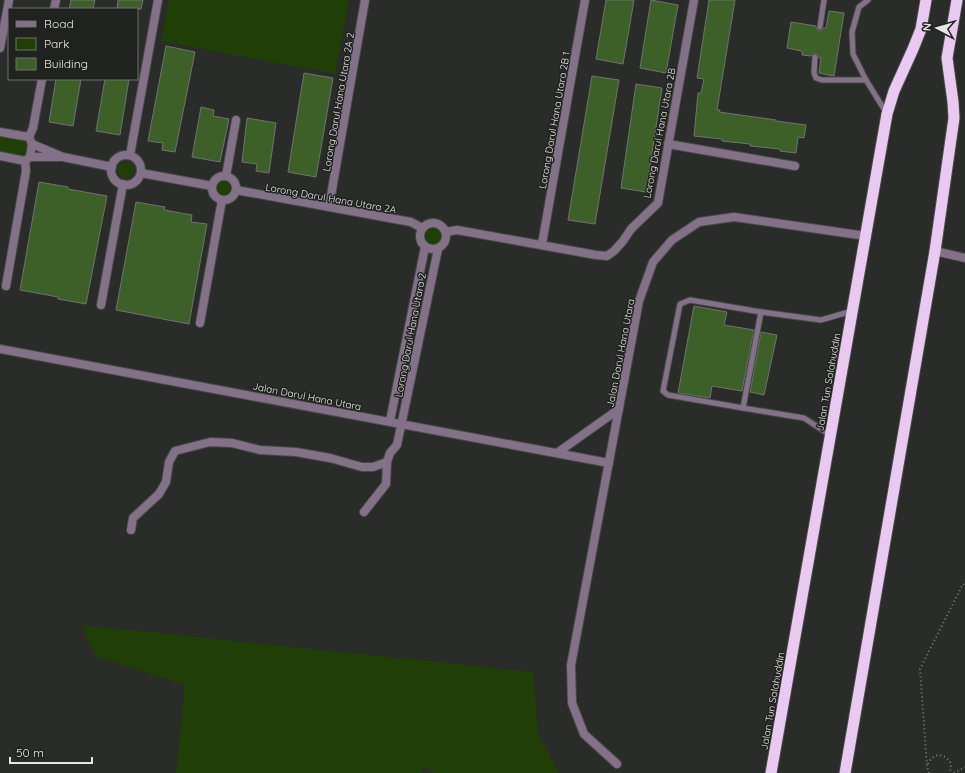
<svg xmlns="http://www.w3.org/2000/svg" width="965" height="773" font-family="Quicksand,sans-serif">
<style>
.green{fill:#1f3f07}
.building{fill:#3d6029;stroke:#70736f}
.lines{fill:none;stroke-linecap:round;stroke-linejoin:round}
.service-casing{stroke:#484a47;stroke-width:7}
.minor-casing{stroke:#484a47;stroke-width:10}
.trunk-casing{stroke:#484a47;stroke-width:13}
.path{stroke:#7f807e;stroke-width:2;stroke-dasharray:1 3;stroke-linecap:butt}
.service{stroke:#837188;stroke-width:5}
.minor{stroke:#837188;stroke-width:8}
.trunk{stroke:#e9c8f2;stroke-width:11}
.labels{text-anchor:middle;stroke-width:3;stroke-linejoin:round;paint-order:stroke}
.street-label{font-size:10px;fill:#e7e8e6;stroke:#20221f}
</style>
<rect width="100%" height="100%" fill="#2a2c29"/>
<g class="green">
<polygon points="169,0 349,0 335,74 161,41"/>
<polygon points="0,135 24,140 28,146 27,154 21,157 0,153"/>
<circle cx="126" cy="170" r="8"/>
<circle cx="224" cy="188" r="8"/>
<circle cx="433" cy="236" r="9"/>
<polygon points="81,625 533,672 538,733 559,773 434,773 425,767 421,773 176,773 185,685 97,657"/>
</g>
<g class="building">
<polygon points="71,0 95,0 93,9 69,9"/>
<polygon points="118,0 143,0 141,9 117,9"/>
<polygon points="606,0 634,0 623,64 596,59"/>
<polygon points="651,0 678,5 666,73 640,68"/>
<polygon points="709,0 735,0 717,110 720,110 719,112 776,120 776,121 806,125 804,138 798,137 796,153 780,151 780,149 750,146 750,144 722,141 722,139 694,136 698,93 701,93 704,79 697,78"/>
<polygon points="829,11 844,13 834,76 819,73 821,58 819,58 817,54 814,53 811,56 802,55 802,51 787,48 791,22 816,26 817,30 821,31 824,28 826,28"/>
<polygon points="166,46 195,52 175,152 162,150 163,143 148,141"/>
<polygon points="304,73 333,78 316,177 288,172"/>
<polygon points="592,76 619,80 595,224 568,220"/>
<polygon points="56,79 81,79 73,126 49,122"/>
<polygon points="105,79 129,79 120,135 96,131"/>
<polygon points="636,84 662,88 646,192 621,188"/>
<polygon points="201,107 214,110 213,116 229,119 220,162 192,157"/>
<polygon points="247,118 276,123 269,173 256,171 257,164 242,162"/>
<polygon points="39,182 68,187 68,189 107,196 86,304 58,299 58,297 20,290"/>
<polygon points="136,202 165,207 164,210 192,215 191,222 207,224 189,324 116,310"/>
<polygon points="694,306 727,312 724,325 754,330 742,391 712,386 710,398 678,393"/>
<polygon points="761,332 777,335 764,395 750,392"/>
</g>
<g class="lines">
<defs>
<g id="service">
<polyline points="868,0 859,7 852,32 853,54 866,80 887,114"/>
<polyline points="820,27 824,0"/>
<polyline points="815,57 814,73 816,78 822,80 866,80"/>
<polyline points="743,408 668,395 663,391 680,304 690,300 761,312"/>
<polyline points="830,435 804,418 743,408 761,312 821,320 852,311"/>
</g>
<g id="minor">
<polyline points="54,9 56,0"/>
<polyline points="0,48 9,0"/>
<polyline points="0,132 29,137 32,144 30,157 25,161 0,156"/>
<polyline points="29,137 33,128 42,79"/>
<polyline points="32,144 63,157 112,167"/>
<polyline points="668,144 795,166"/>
<polyline points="130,155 158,0"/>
<circle cx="126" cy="170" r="15"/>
<polyline points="30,157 60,157"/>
<polyline points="141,173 212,186"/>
<polyline points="226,176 236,120"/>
<circle cx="224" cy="188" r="12"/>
<polyline points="236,190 411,222 422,228"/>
<polyline points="329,207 365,0"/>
<circle cx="433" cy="236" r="13"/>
<polyline points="446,232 457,230 596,255 607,256 614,251 623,241 631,229 658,203 694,0"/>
<polyline points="542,244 585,0"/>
<polyline points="935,251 965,258"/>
<polyline points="6,286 26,171 25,161"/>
<polyline points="101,305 123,184"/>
<polyline points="200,323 222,200"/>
<polyline points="0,349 609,463"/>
<polyline points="390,421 425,247"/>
<polyline points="557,453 619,409"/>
<polyline points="364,512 386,484 387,462 390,453 397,445 438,249"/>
<polyline points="131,530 133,518 159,494 166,482 169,462 175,451 210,442 232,443 260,450 296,452 330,458 362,467 373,467 387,462"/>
<polyline points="617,764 584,734 572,703 571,665 639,301 653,262 672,240 699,222 734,217 866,236"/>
</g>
<g id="trunk">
<polyline points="771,773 887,114 894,91 913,49 921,29 926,0"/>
<polyline points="845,773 935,251 954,118 953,102 947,58 957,0"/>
</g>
</defs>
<use href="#service" class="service-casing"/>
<use href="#minor" class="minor-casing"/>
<use href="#trunk" class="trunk-casing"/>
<g class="path">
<path d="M928,764C933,752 946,753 951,764L950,773"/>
<polyline points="929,773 927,767 920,669 963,584 965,585"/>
<polyline points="954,773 965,767"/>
</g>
<use href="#service" class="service"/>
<use href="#minor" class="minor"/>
<use href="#trunk" class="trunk"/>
</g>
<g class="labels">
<g class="street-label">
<text transform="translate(338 102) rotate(-80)" y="4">Lorong Darul Hana Utara 2A 2</text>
<text transform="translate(554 120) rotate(-80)" y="4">Lorong Darul Hana Utara 2B 1</text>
<text transform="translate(659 133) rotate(-79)" y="4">Lorong Darul Hana Utara 2B</text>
<text transform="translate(331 198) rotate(10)" y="4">Lorong Darul Hana Utara 2A</text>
<text transform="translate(410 335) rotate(-79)" y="4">Lorong Darul Hana Utara 2</text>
<text transform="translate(620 353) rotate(-79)" y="4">Jalan Darul Hana Utara</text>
<text transform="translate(828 382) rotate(-80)" y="4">Jalan Tun Salahuddin</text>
<text transform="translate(307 396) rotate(11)" y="4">Jalan Darul Hana Utara</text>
<text transform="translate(772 701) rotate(-80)" y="4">Jalan Tun Salahuddin</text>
</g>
</g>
<rect x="8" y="8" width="130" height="72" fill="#20221f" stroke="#70716f"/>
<rect x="16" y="21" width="20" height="6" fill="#837188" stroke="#70716f"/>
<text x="44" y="28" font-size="12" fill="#e7e8e6">Road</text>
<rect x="16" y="38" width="20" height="12" fill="#1f3f07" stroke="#70716f"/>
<text x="44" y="48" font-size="12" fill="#e7e8e6">Park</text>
<rect x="16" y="58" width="20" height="12" fill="#3d6029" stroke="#70716f"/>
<text x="44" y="68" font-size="12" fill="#e7e8e6">Building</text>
<g transform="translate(937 28) rotate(276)" stroke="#20221f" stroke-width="3" paint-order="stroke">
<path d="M0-3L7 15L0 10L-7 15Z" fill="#e7e8e6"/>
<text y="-6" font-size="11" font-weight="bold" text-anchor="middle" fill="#e7e8e6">N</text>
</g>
<path d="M10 757v6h82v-6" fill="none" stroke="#e7e8e6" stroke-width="2"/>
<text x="16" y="757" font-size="12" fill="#e7e8e6" stroke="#20221f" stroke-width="3" paint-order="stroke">50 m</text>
</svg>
